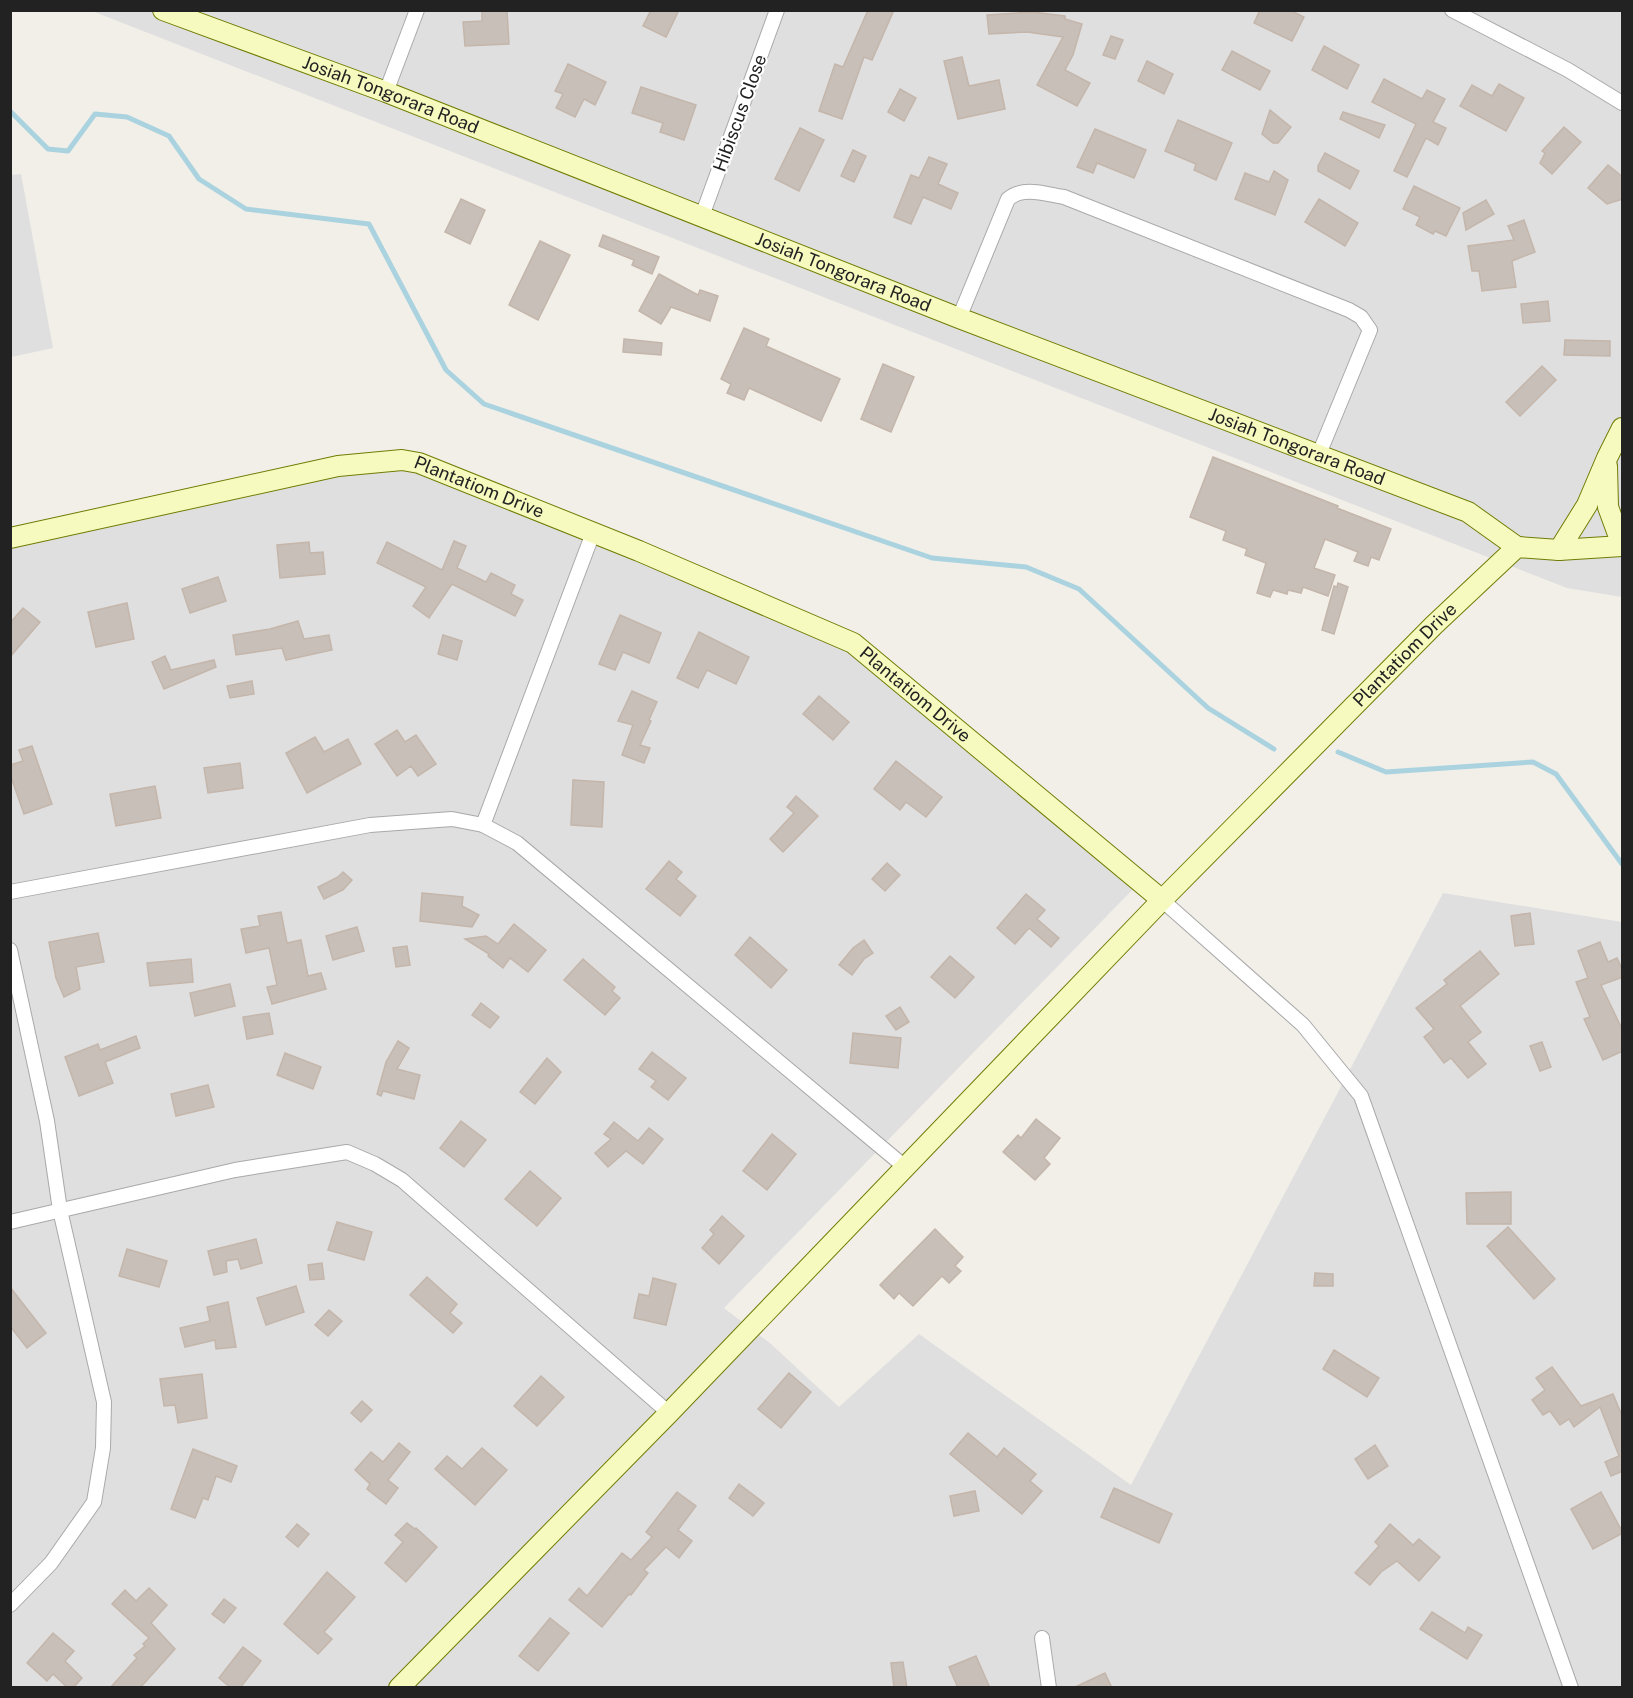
<svg xmlns="http://www.w3.org/2000/svg" width="1633" height="1698" font-family="'Public Sans',sans-serif">
<style>
.residential{fill:#e0dfdf}
.lines{fill:none;stroke-linecap:round;stroke-linejoin:round}
.stream{stroke:#aad3df;stroke-width:5}
.building{fill:#c7bfb8;stroke:#c4b6ab;stroke-width:1.5}
.street-casing{stroke:#a9a9a9;stroke-width:16}
.secondary-casing{stroke:#707d05;stroke-width:22}
.street{stroke:#fff;stroke-width:14}
.secondary{stroke:#f7fabf;stroke-width:20}
.labels{text-anchor:middle;stroke-width:4.5;stroke-linejoin:round;paint-order:stroke}
.street-label{font-size:18px;fill:#222;stroke:#fff}
</style>
<rect width="100%" height="100%" fill="#f2efe9"/>
<g class="residential">
<polygon points="92,11 1622,11 1622,597 1567,588"/>
<polygon points="21,174 53,348 11,357 11,175"/>
<polygon points="404,460 821,630 1139,883 724,1308 771,1344 839,1407 919,1334 1131,1485 1443,893 1622,922 1622,1687 11,1688 11,539"/>
</g>
<g class="lines">
<g class="stream">
<polyline points="10,111 48,149 68,151 95,114 127,117 169,136 199,179 246,209 369,224 446,370 484,404 932,558 1026,567 1079,589 1208,708 1274,749"/>
<polyline points="1338,752 1386,772 1533,762 1556,774 1622,864"/>
</g>
</g>
<g class="building">
<polygon points="482,10 507,10 509,44 465,46 463,22 482,21"/>
<polygon points="651,10 679,10 666,37 643,26"/>
<polygon points="868,10 894,10 872,60 864,57 842,119 819,111 835,64 843,67"/>
<polygon points="1260,10 1290,10 1304,17 1292,41 1254,23"/>
<polygon points="1032,12 1065,16 1065,19 1082,24 1073,55 1065,70 1090,83 1077,106 1037,85 1063,37 1027,32 989,34 987,15"/>
<polygon points="1111,36 1123,40 1115,59 1103,55"/>
<polygon points="1324,46 1359,65 1347,89 1312,70"/>
<polygon points="1232,51 1270,71 1260,90 1222,70"/>
<polygon points="962,57 969,86 999,80 1005,109 958,119 944,61"/>
<polygon points="1147,61 1173,74 1164,94 1138,81"/>
<polygon points="568,64 606,82 595,105 584,99 575,117 556,108 563,94 555,91"/>
<polygon points="1384,79 1422,99 1427,90 1445,99 1433,122 1446,128 1438,145 1426,138 1407,177 1394,171 1416,124 1372,102"/>
<polygon points="1499,84 1524,98 1506,131 1460,106 1472,85 1492,96"/>
<polygon points="641,87 696,105 684,140 660,132 663,123 632,113"/>
<polygon points="900,89 916,98 904,121 888,112"/>
<polygon points="1270,110 1291,127 1278,143 1273,143 1262,134"/>
<polygon points="1343,112 1385,125 1379,138 1340,119"/>
<polygon points="1178,120 1232,143 1216,180 1194,170 1196,164 1165,151"/>
<polygon points="1564,127 1581,142 1552,174 1540,163 1545,153 1542,151"/>
<polygon points="800,128 824,140 799,191 775,179"/>
<polygon points="1095,129 1146,150 1134,178 1097,163 1093,173 1077,167"/>
<polygon points="853,150 866,156 854,182 841,176"/>
<polygon points="1325,153 1359,171 1350,189 1318,171 1318,166"/>
<polygon points="929,157 947,164 938,184 958,193 951,209 923,197 911,224 894,217 911,175 919,178"/>
<polygon points="1608,165 1623,177 1623,199 1607,204 1588,188"/>
<polygon points="1274,171 1288,180 1275,215 1235,199 1245,173 1269,182"/>
<polygon points="1414,186 1460,208 1446,236 1435,231 1433,234 1416,225 1420,217 1403,209"/>
<polygon points="461,199 485,210 470,244 445,232"/>
<polygon points="1319,199 1358,223 1345,246 1305,222"/>
<polygon points="1486,200 1494,214 1466,230 1463,213"/>
<polygon points="1524,220 1535,252 1512,261 1516,287 1482,291 1479,271 1472,271 1468,246 1514,240 1508,226"/>
<polygon points="603,235 659,257 652,274 632,265 634,260 599,246"/>
<polygon points="540,241 570,255 538,320 509,305"/>
<polygon points="659,274 698,295 700,290 718,296 710,321 671,307 661,324 639,311"/>
<polygon points="1548,301 1550,321 1523,323 1521,304"/>
<polygon points="744,328 769,339 766,346 840,379 821,421 749,388 744,400 727,393 731,384 721,379"/>
<polygon points="624,339 662,343 661,355 623,352"/>
<polygon points="1565,340 1610,341 1610,356 1564,355"/>
<polygon points="883,364 914,377 891,432 861,419"/>
<polygon points="1542,366 1556,380 1520,416 1506,402"/>
<polygon points="1213,457 1338,506 1337,508 1391,529 1379,560 1371,557 1368,566 1354,561 1358,552 1325,539 1314,568 1335,575 1328,596 1303,587 1301,593 1288,590 1287,594 1273,590 1270,597 1257,593 1266,563 1245,555 1247,549 1223,540 1226,531 1190,517"/>
<polygon points="454,541 466,546 457,568 486,582 491,573 515,585 511,594 523,600 515,616 452,584 429,618 413,606 426,587 377,563 387,542 442,570"/>
<polygon points="309,542 310,553 323,552 325,574 280,578 277,545"/>
<polygon points="218,577 226,601 190,613 182,589"/>
<polygon points="1338,583 1348,587 1334,634 1322,630 1334,586 1337,587"/>
<polygon points="127,603 134,639 96,647 88,612"/>
<polygon points="23,608 40,622 10,657 10,623"/>
<polygon points="620,615 661,633 649,663 623,652 615,670 599,664"/>
<polygon points="298,621 304,639 329,635 332,650 286,660 282,648 236,655 233,635 270,629"/>
<polygon points="699,632 749,657 736,684 707,670 698,688 677,678"/>
<polygon points="443,635 462,641 457,660 438,654"/>
<polygon points="165,656 171,670 214,660 216,667 164,689 152,662"/>
<polygon points="252,681 254,694 230,698 227,686"/>
<polygon points="632,691 657,702 649,720 651,721 640,745 650,748 644,763 622,755 633,725 618,721"/>
<polygon points="819,696 849,722 833,740 803,714"/>
<polygon points="397,730 405,742 416,735 436,764 418,776 411,766 397,776 375,744"/>
<polygon points="315,737 324,752 348,739 361,764 307,793 286,753"/>
<polygon points="32,746 52,804 24,814 10,774 10,765 23,761 19,750"/>
<polygon points="896,761 942,797 926,817 906,802 900,810 874,789"/>
<polygon points="240,763 243,788 208,793 204,768"/>
<polygon points="573,780 604,782 602,827 571,825"/>
<polygon points="155,786 161,818 116,826 110,794"/>
<polygon points="796,796 818,816 783,852 770,839 794,813 787,807"/>
<polygon points="669,861 682,872 676,879 696,896 680,916 646,889"/>
<polygon points="887,863 900,875 885,891 872,879"/>
<polygon points="343,872 352,880 343,890 324,899 318,887 338,877"/>
<polygon points="422,893 463,897 462,906 479,915 472,927 420,921"/>
<polygon points="1026,894 1045,910 1037,919 1059,938 1051,947 1029,928 1015,944 997,928"/>
<polygon points="281,912 287,943 301,940 308,976 321,973 326,989 272,1004 267,987 277,985 269,948 246,953 241,929 260,926 258,916"/>
<polygon points="1530,913 1534,944 1515,946 1511,916"/>
<polygon points="514,924 546,950 528,972 510,958 503,968 488,956 489,954 465,939 486,936 498,944"/>
<polygon points="357,927 364,951 333,960 326,936"/>
<polygon points="98,933 104,962 76,967 80,989 64,997 56,978 49,942"/>
<polygon points="750,937 787,970 771,988 735,955"/>
<polygon points="864,940 873,953 864,959 852,975 839,965 853,948"/>
<polygon points="1600,942 1608,962 1617,958 1623,971 1623,977 1601,985 1623,1031 1623,1051 1603,1060 1584,1019 1590,1017 1576,982 1588,978 1578,951"/>
<polygon points="407,946 410,965 396,967 393,948"/>
<polygon points="1480,951 1499,974 1460,1006 1481,1032 1468,1042 1486,1064 1468,1078 1451,1058 1444,1063 1424,1037 1434,1029 1416,1008 1447,984 1444,980"/>
<polygon points="950,956 974,977 955,998 931,977"/>
<polygon points="191,959 193,982 150,986 147,963"/>
<polygon points="583,959 615,987 612,991 620,998 605,1015 564,980"/>
<polygon points="230,984 235,1006 195,1016 190,993"/>
<polygon points="481,1003 499,1017 490,1028 472,1015"/>
<polygon points="900,1007 909,1022 896,1030 886,1016"/>
<polygon points="269,1013 273,1034 247,1039 243,1017"/>
<polygon points="853,1033 901,1038 898,1068 850,1063"/>
<polygon points="136,1036 140,1048 105,1062 113,1083 79,1096 65,1057 98,1044 100,1050"/>
<polygon points="398,1041 409,1048 397,1069 420,1075 414,1099 383,1091 381,1096 377,1094 386,1062"/>
<polygon points="1542,1042 1551,1067 1540,1071 1530,1046"/>
<polygon points="652,1052 686,1078 668,1100 651,1087 656,1081 639,1069"/>
<polygon points="285,1053 321,1067 313,1089 277,1075"/>
<polygon points="547,1058 561,1072 535,1104 520,1092"/>
<polygon points="208,1085 214,1107 176,1116 171,1094"/>
<polygon points="1036,1119 1060,1138 1044,1158 1050,1164 1035,1180 1003,1152 1018,1135 1021,1138"/>
<polygon points="461,1121 486,1140 464,1167 440,1148"/>
<polygon points="614,1122 638,1141 649,1128 663,1139 643,1164 626,1151 608,1167 595,1153 611,1139 604,1134"/>
<polygon points="772,1134 796,1154 767,1190 743,1171"/>
<polygon points="530,1171 561,1198 537,1226 505,1199"/>
<polygon points="1511,1192 1511,1224 1467,1224 1466,1193"/>
<polygon points="722,1216 744,1236 719,1264 702,1248 714,1234 710,1230"/>
<polygon points="337,1222 372,1232 364,1260 328,1250"/>
<polygon points="1508,1227 1555,1279 1534,1299 1487,1246"/>
<polygon points="935,1229 963,1257 955,1266 961,1271 949,1283 942,1276 913,1306 899,1293 894,1299 880,1285"/>
<polygon points="256,1239 262,1263 241,1269 238,1259 226,1261 227,1272 214,1275 208,1251"/>
<polygon points="127,1249 167,1261 159,1287 119,1276"/>
<polygon points="322,1263 324,1279 310,1280 308,1265"/>
<polygon points="1315,1273 1333,1274 1333,1286 1314,1286"/>
<polygon points="427,1277 457,1304 450,1313 462,1323 453,1333 410,1295"/>
<polygon points="653,1278 676,1284 666,1325 634,1318 639,1294 649,1296"/>
<polygon points="296,1286 304,1312 266,1325 257,1298"/>
<polygon points="10,1287 46,1333 27,1348 10,1326"/>
<polygon points="228,1302 236,1347 216,1349 215,1340 185,1347 180,1328 210,1321 207,1307"/>
<polygon points="329,1310 342,1321 328,1336 315,1325"/>
<polygon points="1334,1350 1379,1378 1367,1397 1323,1369"/>
<polygon points="1552,1367 1581,1406 1613,1394 1623,1418 1623,1471 1611,1476 1605,1462 1619,1456 1600,1407 1574,1427 1569,1419 1560,1425 1550,1411 1543,1415 1532,1400 1545,1390 1536,1378"/>
<polygon points="789,1373 811,1392 781,1428 758,1409"/>
<polygon points="202,1374 207,1418 178,1423 175,1405 164,1406 160,1379"/>
<polygon points="541,1376 564,1397 537,1426 514,1406"/>
<polygon points="362,1401 372,1410 361,1422 351,1413"/>
<polygon points="968,1433 997,1457 1004,1448 1036,1474 1030,1481 1042,1491 1022,1514 950,1454"/>
<polygon points="399,1443 410,1452 388,1480 398,1488 386,1504 367,1489 370,1484 355,1470 371,1452 383,1462"/>
<polygon points="1375,1445 1388,1466 1368,1479 1355,1459"/>
<polygon points="482,1448 507,1470 475,1505 435,1469 447,1456 462,1469"/>
<polygon points="193,1449 237,1466 231,1482 216,1476 208,1500 203,1498 195,1518 171,1509"/>
<polygon points="739,1484 764,1503 753,1516 729,1498"/>
<polygon points="1114,1488 1172,1514 1159,1543 1101,1517"/>
<polygon points="975,1491 979,1511 954,1516 950,1496"/>
<polygon points="677,1492 696,1506 678,1530 692,1541 679,1558 666,1547 644,1570 648,1573 631,1595 629,1594 602,1627 569,1600 579,1588 587,1596 622,1553 631,1560 652,1537 646,1532"/>
<polygon points="1601,1492 1623,1533 1593,1549 1571,1509"/>
<polygon points="407,1523 415,1529 416,1528 437,1547 406,1582 385,1563 403,1542 395,1535"/>
<polygon points="297,1524 309,1534 298,1547 286,1537"/>
<polygon points="1390,1524 1413,1545 1419,1539 1440,1557 1419,1581 1397,1561 1381,1572 1370,1585 1355,1573 1379,1546 1375,1542"/>
<polygon points="327,1572 355,1597 324,1632 332,1639 318,1654 284,1624"/>
<polygon points="149,1588 167,1605 151,1623 175,1649 140,1688 110,1688 137,1658 134,1655 145,1646 143,1644 149,1638 112,1604 125,1590 136,1601"/>
<polygon points="224,1599 236,1608 224,1623 212,1614"/>
<polygon points="1432,1612 1465,1633 1468,1627 1482,1635 1467,1659 1420,1629"/>
<polygon points="550,1618 569,1633 538,1671 519,1656"/>
<polygon points="53,1633 74,1651 65,1661 82,1678 73,1688 68,1688 53,1674 47,1681 27,1663"/>
<polygon points="243,1647 261,1661 240,1688 231,1688 219,1678"/>
<polygon points="976,1656 990,1688 958,1688 949,1667"/>
<polygon points="903,1662 907,1688 894,1688 891,1663"/>
<polygon points="1105,1673 1112,1688 1073,1688"/>
</g>
<g class="lines">
<defs>
<g id="street">
<polyline points="1452,10 1568,70 1622,103"/>
<polyline points="386,92 417,10"/>
<polyline points="702,216 777,10"/>
<path d="M959,318L1008,199C1023,186 1045,194 1064,197L1349,310L1361,317L1370,330L1319,454"/>
<polyline points="483,825 593,533"/>
<polyline points="10,892 370,825 452,819 483,825 517,843 905,1167"/>
<polyline points="1162,900 1303,1025 1361,1096 1571,1688"/>
<polyline points="10,950 47,1121 60,1210 104,1402 103,1448 94,1502 51,1563 10,1605"/>
<polyline points="10,1222 235,1170 347,1152 375,1164 402,1180 669,1413"/>
<polyline points="1042,1638 1049,1688"/>
</g>
<g id="secondary">
<path id="s1" d="M163,10L386,92L959,318L1468,512L1517,547"/>
<polyline points="1607,466 1608,507 1622,545"/>
<path id="s2" d="M10,538L338,466L402,460L419,463L639,551L853,643L1162,900"/>
<polyline points="1559,550 1587,505 1607,458 1622,428"/>
<path id="s3" d="M399,1688L669,1413L1162,900L1434,625L1517,547L1559,550L1622,546"/>
</g>
</defs>
<use href="#street" class="street-casing"/>
<use href="#secondary" class="secondary-casing"/>
<use href="#street" class="street"/>
<use href="#secondary" class="secondary"/>
</g>
<g class="labels">
<g class="street-label">
<text dy="6" stroke="none"><textPath href="#s1" startOffset="243">Josiah Tongorara Road</textPath></text>
<text transform="translate(740 113) rotate(-70)" y="6">Hibiscus Close</text>
<text dy="6" stroke="none"><textPath href="#s1" startOffset="729">Josiah Tongorara Road</textPath></text>
<text dy="6" stroke="none"><textPath href="#s1" startOffset="1215">Josiah Tongorara Road</textPath></text>
<text dy="6" stroke="none"><textPath href="#s2" startOffset="482">Plantatiom Drive</textPath></text>
<text dy="6" stroke="none"><textPath href="#s3" startOffset="1442">Plantatiom Drive</textPath></text>
<text dy="6" stroke="none"><textPath href="#s2" startOffset="968">Plantatiom Drive</textPath></text>
</g>
</g>
<rect width="1633" height="1698" fill="none" stroke="#222222" stroke-width="24"/>
</svg>
